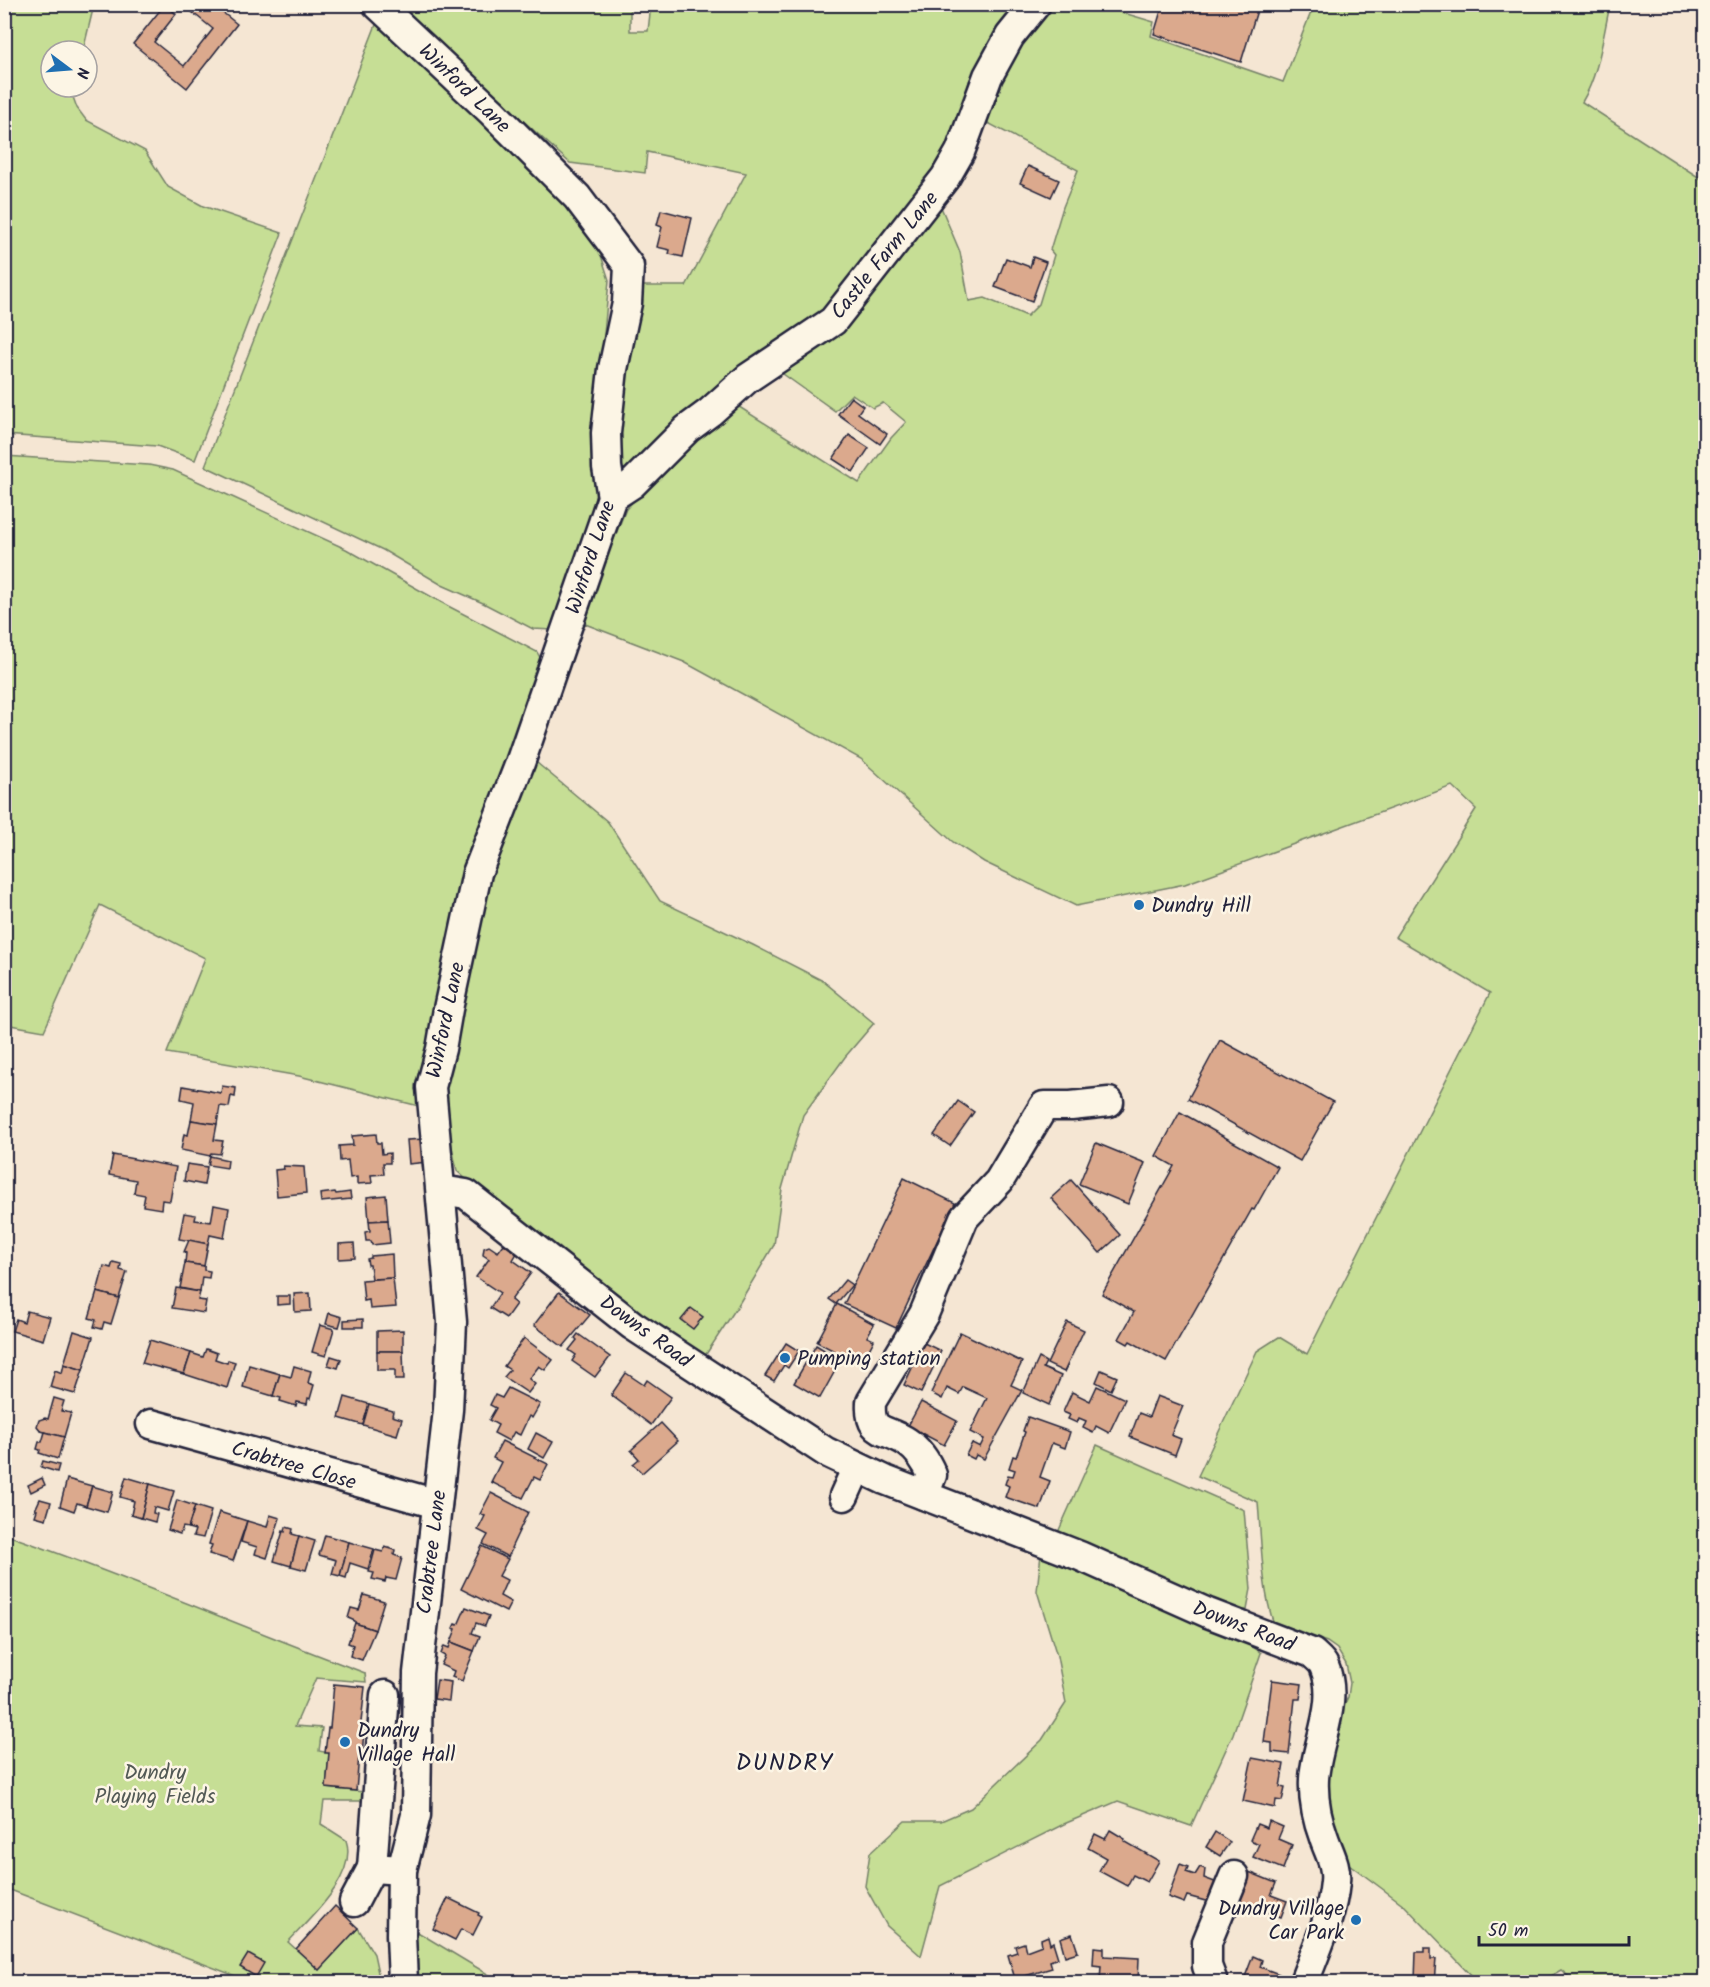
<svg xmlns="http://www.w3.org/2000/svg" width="1710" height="1987" font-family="Kalam,sans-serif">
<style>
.green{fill:#c6de95;stroke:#748068;stroke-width:1.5}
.building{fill:#dba98d;stroke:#22223b;stroke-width:1.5}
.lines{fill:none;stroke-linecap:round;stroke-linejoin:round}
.minor-casing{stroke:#22223b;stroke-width:33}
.minor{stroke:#fcf5e5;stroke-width:28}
.poi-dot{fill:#1f6fb2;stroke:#fcf5e5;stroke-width:2}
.labels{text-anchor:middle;stroke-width:5;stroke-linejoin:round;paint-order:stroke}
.street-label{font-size:21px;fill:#22223b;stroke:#fcf5e5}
.poi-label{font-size:21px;fill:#22223b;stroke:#fcf5e5;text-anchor:start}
.park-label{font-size:21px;fill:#535a56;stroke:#fcf5e5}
.quarter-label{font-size:24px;letter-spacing:1.5px;fill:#22223b;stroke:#fcf5e5}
</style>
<rect width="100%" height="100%" fill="#f5e6d3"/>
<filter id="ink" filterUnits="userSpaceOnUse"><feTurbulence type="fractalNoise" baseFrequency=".0167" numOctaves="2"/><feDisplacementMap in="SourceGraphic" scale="12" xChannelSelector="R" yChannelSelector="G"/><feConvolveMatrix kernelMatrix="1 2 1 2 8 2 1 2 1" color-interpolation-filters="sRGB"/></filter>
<g filter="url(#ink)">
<g class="green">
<polygon points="4,5 94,5 83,51 51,51 51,87 74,87 73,97 77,108 86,120 145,151 168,187 203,206 282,233 195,460 157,446 5,435"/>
<polygon points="395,5 630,5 630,31 648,31 651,5 1024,5 1005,26 969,81 966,100 941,158 907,208 826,316 633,471 623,472 614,467 636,286 686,286 746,173 647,152 645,173 570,163"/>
<path d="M1048,5H1097L1154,22L1151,36L1283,82L1314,5H1610C1603,36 1599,74 1582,102L1706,182L1705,1982H1575L1561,1970L1540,1982H1478L1404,1905L1349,1864L1337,1845L1322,1781L1334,1727L1348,1697L1350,1683L1346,1664L1337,1649L1327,1642L1274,1624C1262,1592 1261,1537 1258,1502L1198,1476L1257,1351L1279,1337L1307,1354L1490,993L1395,937L1476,809L1452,786L1185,884L1076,906L984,862L953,842L861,759L684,662L580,622L626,509L706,424L733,403L859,483L891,438L906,422L883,403L873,408L852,394L835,411L776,369L938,200L960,252L969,301L985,298L1027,316L1039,304L1054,255L1050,250L1063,207L1078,170L984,121L1013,49Z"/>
<polygon points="377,22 559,191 598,246 609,280 598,399 591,445 596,475 595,502 553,630 533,629 483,603 442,585 383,550 205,466"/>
<polygon points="4,456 149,465 173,470 346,549 448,606 537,652 542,661 426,1071 415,1089 419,1099 419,1106 299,1076 167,1053 205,958 100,905 44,1031 5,1024"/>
<polygon points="531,758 608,822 660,901 753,945 823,981 874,1023 845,1057 803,1115 782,1189 774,1245 737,1307 701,1362 529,1235 457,1171 444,1109 447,1067 475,915"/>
<polygon points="1097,1445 1244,1510 1251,1589 1247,1610 1236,1610 1055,1539"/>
<path d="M4,1534C126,1576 244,1628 365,1673L366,1682L316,1678L295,1726L322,1728L319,1751L329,1753L326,1788L364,1792L363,1801H324L321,1824L346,1840C358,1876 310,1918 288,1942L319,1970L358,1928L374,1954L380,1982H251L5,1888Z"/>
<polygon points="1041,1554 1239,1636 1261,1653 1233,1734 1191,1826 1118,1801 1064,1824 940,1886 921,1956 887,1926 865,1886 870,1853 905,1821 941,1821 971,1808 1042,1740 1066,1703 1057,1656 1037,1591"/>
<polygon points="411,1928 501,1982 413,1982"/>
</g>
<g class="building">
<polygon points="165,4 176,14 154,42 184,66 213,29 182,4 212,4 237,24 187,88 133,44"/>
<polygon points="1163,4 1259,4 1241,62 1154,34"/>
<polygon points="1028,166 1059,180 1051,197 1020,183"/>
<polygon points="661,210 692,218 683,257 669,254 670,250 657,247 662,227 657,225"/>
<polygon points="1033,257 1046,262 1032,301 995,287 1006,258 1030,267"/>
<polygon points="851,397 863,406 858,413 887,434 880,444 838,414"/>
<polygon points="849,435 869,448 853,472 833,459"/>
<polygon points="1220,1040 1333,1102 1300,1161 1188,1099"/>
<polygon points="183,1086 221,1093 222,1086 236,1088 235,1097 231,1096 229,1107 220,1106 217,1124 191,1120 194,1102 181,1099"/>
<polygon points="958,1101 974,1112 950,1146 934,1135"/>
<polygon points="1180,1112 1278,1167 1254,1210 1252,1209 1166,1361 1130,1341 1128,1344 1119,1339 1134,1312 1102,1294 1174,1166 1156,1156"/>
<polygon points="191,1120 217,1124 214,1140 223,1141 220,1154 211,1153 210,1156 181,1150 184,1134 188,1135"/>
<polygon points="376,1134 377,1143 381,1143 382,1154 390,1153 390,1163 383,1163 384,1174 371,1175 372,1183 357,1184 357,1177 350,1178 348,1160 340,1161 339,1146 353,1145 352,1136"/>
<polygon points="425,1139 427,1162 409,1164 407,1140"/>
<polygon points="1096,1143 1145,1163 1128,1204 1079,1184"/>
<polygon points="113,1155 176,1167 170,1201 162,1200 161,1209 143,1206 145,1195 134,1193 136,1180 109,1175"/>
<polygon points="210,1156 228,1160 227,1168 208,1165"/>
<polygon points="187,1164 207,1167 204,1185 184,1181"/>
<polygon points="283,1166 304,1167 306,1193 277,1196 275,1170 284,1169"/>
<polygon points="904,1178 955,1203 896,1328 844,1304"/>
<polygon points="1071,1180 1120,1235 1100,1253 1051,1198"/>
<polygon points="335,1192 336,1194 350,1192 351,1199 321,1202 320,1194"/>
<polygon points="386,1195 388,1220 369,1221 367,1197"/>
<polygon points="214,1205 229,1208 224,1238 210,1235 208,1244 179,1239 184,1213 196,1215 195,1220 211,1222"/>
<polygon points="388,1220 390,1243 372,1245 371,1241 366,1241 365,1232 370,1231 369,1221"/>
<polygon points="189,1240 208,1244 204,1266 185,1263 186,1253 184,1252"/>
<polygon points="354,1243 355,1258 339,1259 339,1244"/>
<polygon points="504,1244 517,1253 513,1260 531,1273 511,1300 516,1304 506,1318 490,1308 500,1293 476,1277 489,1259 483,1255 484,1248 489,1246 498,1252"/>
<polygon points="392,1254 393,1278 372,1279 370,1265 368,1265 367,1259 371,1258 371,1256"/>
<polygon points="113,1262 121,1264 120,1270 127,1272 119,1298 97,1292 104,1266 111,1268"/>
<polygon points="185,1263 204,1266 204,1270 210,1271 209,1278 202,1277 200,1292 180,1288"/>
<polygon points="393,1278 396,1307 370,1309 369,1300 364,1301 362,1280"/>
<polygon points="845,1280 852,1285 836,1304 829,1299"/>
<polygon points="176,1288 200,1292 198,1300 206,1301 204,1313 172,1308"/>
<polygon points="97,1292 119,1298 111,1324 104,1322 102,1329 94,1327 96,1320 89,1318"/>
<polygon points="559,1292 590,1315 563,1347 534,1325"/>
<polygon points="310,1293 311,1311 295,1312 294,1294"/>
<polygon points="277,1296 290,1296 290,1304 277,1305"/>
<polygon points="837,1304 874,1324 867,1337 874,1340 861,1365 817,1342"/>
<polygon points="691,1308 703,1317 693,1329 681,1320"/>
<polygon points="27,1311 50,1317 43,1340 12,1331 16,1319 24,1322"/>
<polygon points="329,1313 342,1317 339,1327 326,1324"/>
<polygon points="363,1319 363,1327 344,1327 344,1320"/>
<polygon points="1067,1322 1084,1330 1064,1372 1047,1364"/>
<polygon points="320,1325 334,1329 326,1356 312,1352"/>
<polygon points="403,1330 403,1351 377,1351 377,1331"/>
<polygon points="74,1331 93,1337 83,1370 64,1364"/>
<polygon points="960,1332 1022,1362 1011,1385 1022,1390 984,1459 976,1455 974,1459 966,1455 972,1443 980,1447 984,1439 970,1432 987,1398 963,1387 959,1394 947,1388 942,1399 931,1393"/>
<polygon points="578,1334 610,1357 595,1377 572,1361 576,1355 569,1350 577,1340 575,1338"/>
<polygon points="524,1338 553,1360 545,1370 539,1366 529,1379 535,1384 528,1393 504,1377 510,1370 504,1366"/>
<polygon points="150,1340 191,1353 184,1374 142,1363"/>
<polygon points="786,1343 799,1351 788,1368 784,1365 774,1381 765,1376"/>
<polygon points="924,1343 941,1351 921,1393 904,1385"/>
<polygon points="816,1345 841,1360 820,1398 794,1383"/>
<polygon points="206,1349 217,1353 215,1359 227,1363 228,1360 235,1362 227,1388 184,1374 191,1353 203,1357"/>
<polygon points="377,1351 403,1351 404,1380 395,1380 395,1370 377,1370"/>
<polygon points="331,1356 341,1359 338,1368 328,1365"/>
<polygon points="1039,1358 1046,1362 1043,1368 1061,1376 1049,1405 1023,1393"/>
<polygon points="64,1364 83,1370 75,1394 50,1387 55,1370 62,1373"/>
<polygon points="249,1365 280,1374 273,1396 243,1387"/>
<polygon points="294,1366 311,1371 308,1383 314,1385 310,1399 308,1398 307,1404 297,1402 296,1406 280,1401 281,1398 273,1396 280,1374 291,1377"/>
<polygon points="1101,1370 1117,1377 1111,1390 1096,1382"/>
<polygon points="626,1373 644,1385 647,1380 671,1397 651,1425 611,1395"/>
<polygon points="1097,1386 1125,1399 1109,1433 1096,1426 1093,1433 1083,1428 1086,1421 1079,1418 1077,1423 1068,1419 1070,1415 1063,1412 1072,1392 1090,1401"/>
<polygon points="508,1388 540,1404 532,1418 529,1416 520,1435 514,1432 509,1441 494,1433 498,1425 489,1420 496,1408 490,1405 495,1395 502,1398"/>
<polygon points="1157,1396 1183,1406 1171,1435 1181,1439 1175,1455 1130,1437 1139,1413 1149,1417"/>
<polygon points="345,1397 369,1404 363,1425 339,1418"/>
<polygon points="54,1398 64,1401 61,1411 71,1413 64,1437 41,1431 37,1426 39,1420 45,1418 48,1419"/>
<polygon points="921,1402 957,1421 944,1445 908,1426"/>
<polygon points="369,1404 393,1411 392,1416 402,1419 397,1435 363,1425"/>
<polygon points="1028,1417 1070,1432 1065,1448 1052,1443 1040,1477 1050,1481 1040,1509 1005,1497 1009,1486 1005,1484 1008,1475 1013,1476 1015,1470 1009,1468 1013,1456 1016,1457 1025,1432 1023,1431"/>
<polygon points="661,1423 678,1441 642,1473 633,1464 639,1459 631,1450"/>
<polygon points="45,1432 64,1437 58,1459 39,1453 40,1450 37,1449 39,1442 42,1442"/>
<polygon points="536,1433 553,1442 544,1458 528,1449"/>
<polygon points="502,1441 548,1464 540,1480 534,1477 523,1498 491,1482 501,1462 493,1458"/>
<polygon points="43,1461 59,1465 57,1472 41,1467"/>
<polygon points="126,1477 150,1484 141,1518 131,1515 134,1501 120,1497"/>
<polygon points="42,1478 45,1485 31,1492 28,1485"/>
<polygon points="67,1479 92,1486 86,1506 77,1503 74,1511 60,1506"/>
<polygon points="150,1484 174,1491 168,1511 154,1507 153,1513 157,1514 155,1522 141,1518"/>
<polygon points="92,1486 113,1492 107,1512 86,1506"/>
<polygon points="491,1493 528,1512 511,1548 512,1549 508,1557 483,1544 488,1535 478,1530 485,1516 480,1514"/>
<polygon points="40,1499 51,1502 46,1519 35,1516 37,1510 35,1510"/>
<polygon points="177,1500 195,1506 188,1528 183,1527 180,1534 168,1530"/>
<polygon points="195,1506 211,1511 203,1538 193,1536 195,1530 188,1528"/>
<polygon points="219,1512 247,1521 233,1561 209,1554 212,1545 209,1544"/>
<polygon points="270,1515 280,1518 267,1558 255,1554 257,1547 241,1542 247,1521 267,1527"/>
<polygon points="286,1527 293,1529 292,1534 299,1536 291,1566 274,1561 283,1531 285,1532"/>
<polygon points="325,1535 349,1542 340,1576 332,1574 336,1560 319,1555"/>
<polygon points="299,1536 315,1541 306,1570 291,1566"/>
<polygon points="349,1542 374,1549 368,1569 350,1563 346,1578 340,1576"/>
<polygon points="482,1546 508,1559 499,1576 507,1580 500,1596 511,1602 506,1612 461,1589"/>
<polygon points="385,1547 395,1550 394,1555 402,1558 396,1580 386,1578 385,1582 372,1579 374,1573 369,1572 375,1550 383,1552"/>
<polygon points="364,1595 384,1601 375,1630 355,1623 355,1621 348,1618 351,1608 359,1610"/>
<polygon points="466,1607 489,1616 485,1626 476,1623 472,1633 480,1636 474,1651 451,1642 456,1629 453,1628 455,1624 458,1625"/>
<polygon points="355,1623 375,1630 362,1660 350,1656 353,1645 348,1643"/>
<polygon points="451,1642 474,1651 462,1681 452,1677 454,1671 441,1665 445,1656 441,1654 444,1646 449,1648"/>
<polygon points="437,1680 451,1682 449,1701 434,1699"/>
<polygon points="1272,1680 1302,1684 1300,1699 1295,1699 1289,1754 1272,1752 1272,1743 1264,1742"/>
<polygon points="334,1684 365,1687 360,1731 364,1731 362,1755 359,1755 356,1791 326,1788 329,1753 325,1753 328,1728 330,1728"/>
<polygon points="1252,1758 1284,1764 1280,1787 1285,1788 1282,1801 1276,1800 1275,1808 1243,1801"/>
<polygon points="1269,1821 1283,1827 1278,1839 1292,1845 1283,1869 1253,1857 1259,1844 1250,1840 1257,1824 1267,1828"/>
<polygon points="1110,1830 1125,1839 1124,1841 1159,1861 1147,1882 1133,1875 1127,1886 1099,1871 1106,1858 1088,1848 1095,1834 1105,1839"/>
<polygon points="1215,1832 1230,1842 1220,1856 1206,1847"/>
<polygon points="1180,1864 1188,1867 1186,1872 1195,1875 1200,1867 1205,1869 1204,1878 1220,1884 1213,1903 1187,1896 1184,1903 1168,1897"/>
<polygon points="1244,1870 1276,1883 1271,1895 1287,1901 1281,1917 1265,1911 1264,1913 1259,1911 1260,1908 1248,1903 1246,1907 1241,1905 1238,1914 1234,1916 1230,1913"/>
<polygon points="448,1898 479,1913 478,1915 482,1917 473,1935 461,1929 455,1940 433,1929"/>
<polygon points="335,1906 358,1928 319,1970 296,1949"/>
<polygon points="1072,1934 1078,1952 1065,1956 1060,1938"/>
<polygon points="1048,1936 1050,1944 1053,1942 1058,1958 1050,1961 1052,1968 1015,1979 1008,1955 1017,1952 1015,1946 1024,1943 1026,1951 1042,1945 1041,1939"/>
<polygon points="1094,1947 1104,1948 1104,1956 1139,1958 1138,1982 1110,1982 1111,1981 1100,1980 1101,1966 1093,1965"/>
<polygon points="1424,1948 1431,1948 1431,1959 1436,1959 1434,1982 1410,1982 1415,1981 1416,1952 1424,1952"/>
<polygon points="248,1954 264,1963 256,1977 240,1967"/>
<polygon points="1253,1956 1262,1960 1260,1967 1279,1974 1276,1982 1243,1982"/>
</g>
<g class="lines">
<defs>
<g id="minor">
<polyline points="377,4 492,112 577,197 629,266 627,303 613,369 606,433 607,467 612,497 520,763 477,873 448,1009 441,1049 431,1087 452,1322 448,1410 418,1673 416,1815 402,1870 401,1935 403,1982"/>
<polyline points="612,497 632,484 687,429 710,412 748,378 833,321 945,178 960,152 988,76 1010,36 1036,4"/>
<path d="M441,1190L466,1194L632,1325L826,1452L885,1480L1080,1556L1208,1613L1312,1653C1316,1657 1322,1661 1324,1666C1340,1702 1316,1743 1314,1779C1313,1799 1317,1819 1324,1838C1329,1853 1337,1865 1335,1882C1332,1916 1316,1950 1304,1982"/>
<polyline points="151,1424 437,1504"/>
<path d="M924,1495L932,1475C927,1463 919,1450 907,1442C885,1427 869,1436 871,1402L924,1314L964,1218L999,1181L1044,1106H1071L1109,1102"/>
<polyline points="844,1496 857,1467"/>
<polyline points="385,1695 372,1868 402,1870"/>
<polyline points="354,1902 372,1868"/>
<polyline points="1213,1982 1207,1966 1207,1942 1234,1876"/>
</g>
</defs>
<use href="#minor" class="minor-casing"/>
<use href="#minor" class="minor"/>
</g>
</g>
<g class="poi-dot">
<circle cx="1139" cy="905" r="6"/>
<circle cx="785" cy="1358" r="6"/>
<circle cx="345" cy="1742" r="6"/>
<circle cx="1356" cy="1920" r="6"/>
</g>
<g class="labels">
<g class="street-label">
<text transform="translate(465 88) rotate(44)" y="7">Winford Lane</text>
<text transform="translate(884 255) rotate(-51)" y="7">Castle Farm Lane</text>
<text transform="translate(590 557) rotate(-72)" y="7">Winford Lane</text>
<text transform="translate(445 1020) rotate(-78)" y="7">Winford Lane</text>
<text transform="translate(646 1331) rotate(36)" y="7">Downs Road</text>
<text transform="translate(294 1465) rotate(16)" y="7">Crabtree Close</text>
<text transform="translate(431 1552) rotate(-83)" y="7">Crabtree Lane</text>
<text transform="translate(1244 1626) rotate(21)" y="7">Downs Road</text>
</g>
<g class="poi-label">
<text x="1151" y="912">Dundry Hill</text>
<text x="797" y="1365">Pumping station</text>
<text x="357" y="1737">Dundry<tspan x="357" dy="24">Village Hall</tspan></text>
<text x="1344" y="1915" text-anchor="end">Dundry Village<tspan x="1344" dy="24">Car Park</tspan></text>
</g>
<g class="park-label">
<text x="155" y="1779">Dundry<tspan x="155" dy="24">Playing Fields</tspan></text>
</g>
<g class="quarter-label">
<text x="785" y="1770">DUNDRY</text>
</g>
</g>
<rect width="1710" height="1987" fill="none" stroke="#fcf5e5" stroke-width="24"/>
<rect x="12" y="12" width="1686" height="1963" fill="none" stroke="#22223b" stroke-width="2" filter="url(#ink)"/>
<g transform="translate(69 69) rotate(106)"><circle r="28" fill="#fcf5e5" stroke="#a5a1a1" stroke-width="1.5"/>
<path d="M0-4.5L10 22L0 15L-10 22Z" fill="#1f6fb2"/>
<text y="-9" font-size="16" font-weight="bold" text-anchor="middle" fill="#22223b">N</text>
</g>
<path d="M1479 1936v9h150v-9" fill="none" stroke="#22223b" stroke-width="3"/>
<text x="1488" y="1936" font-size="18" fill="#22223b" stroke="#fcf5e5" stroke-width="4.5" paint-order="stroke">50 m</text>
</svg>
